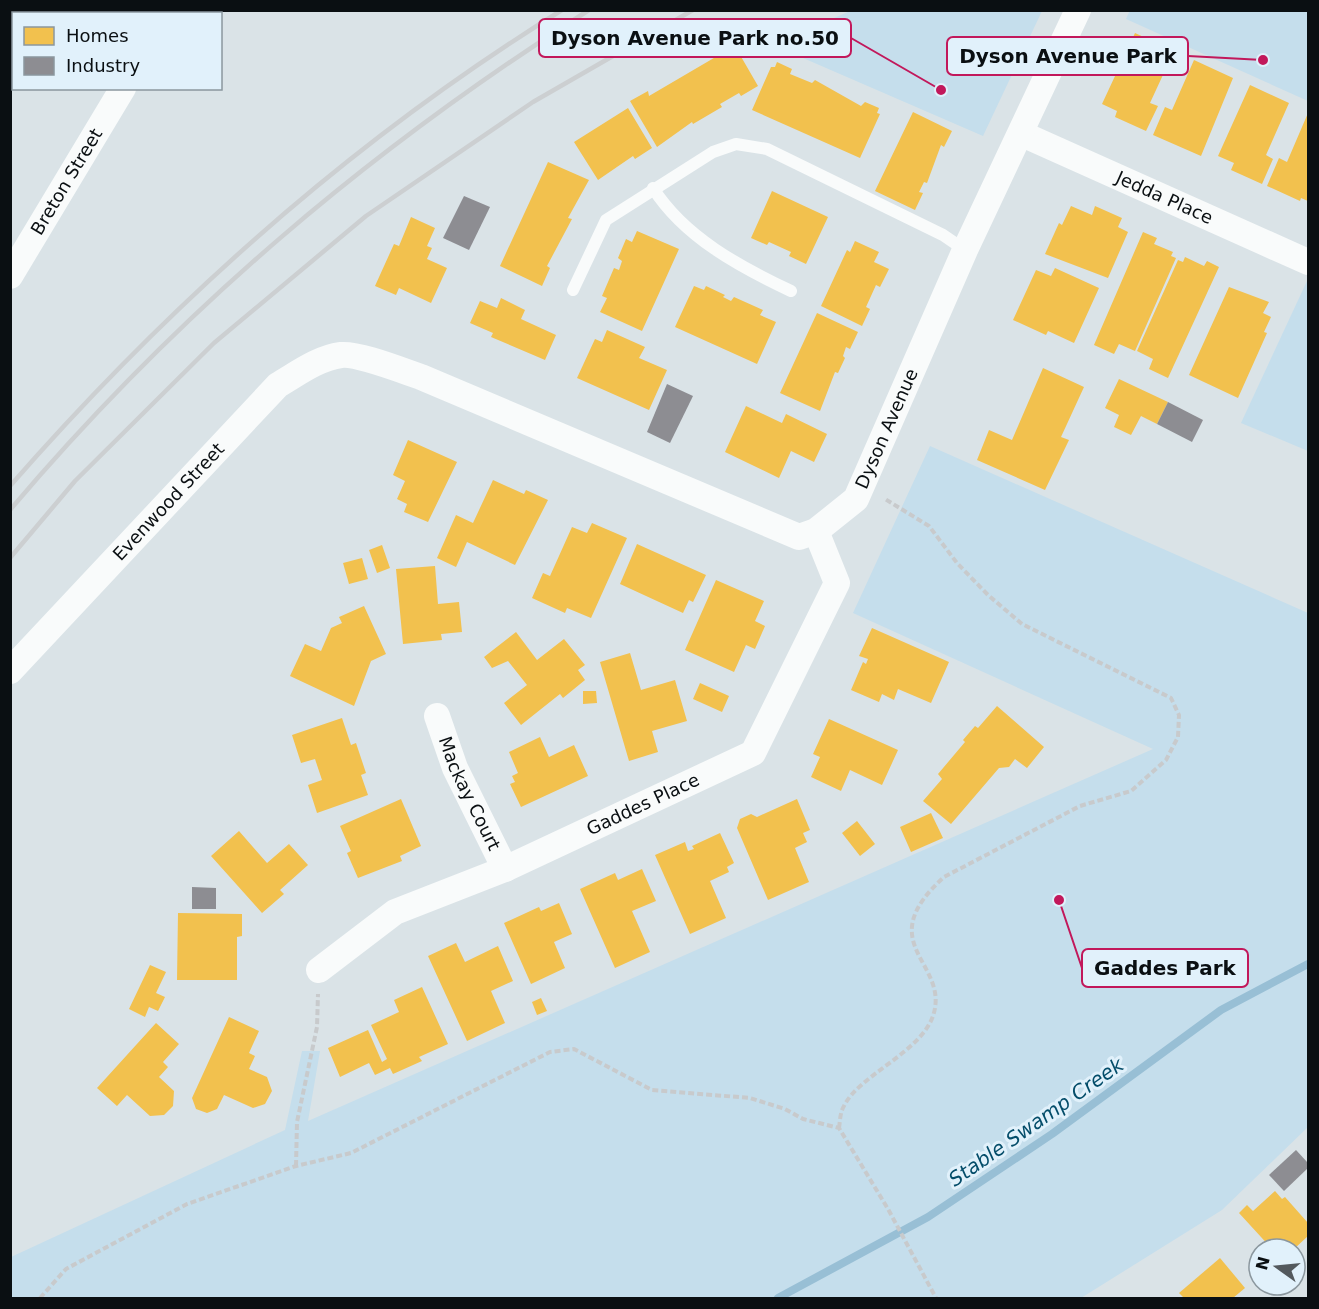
<svg xmlns="http://www.w3.org/2000/svg" width="1319" height="1309" font-family="'DejaVu Sans',sans-serif">
<style>
.green{fill:#c5deec}
.homes{fill:#f2c14e}
.industry{fill:#8d8d92}
.lines{fill:none;stroke-linecap:round;stroke-linejoin:round}
.stream{stroke:#98bfd5;stroke-width:8}
.path{stroke:#c8cacc;stroke-width:4;stroke-dasharray:6 3;stroke-linecap:butt}
.lane{stroke:#f9fbfb;stroke-width:12}
.street{stroke:#f9fbfb;stroke-width:26}
.rail{stroke:#cccfd1;stroke-width:4.5}
.labels{text-anchor:middle;stroke-width:6;stroke-linejoin:round;paint-order:stroke}
.street-label{font-size:18px;fill:#0a0f12;stroke:#e1f1fb}
.water-label{font-size:20px;font-style:italic;fill:#044d6a;stroke:#e1f1fb}
.leader{fill:none;stroke:#c2185b;stroke-width:2}
.callout-dot{fill:#c2185b;stroke:#e1f1fb;stroke-width:2}
.callout{fill:#e1f1fb;stroke:#c2185b;stroke-width:2}
.callout-label{font-size:20px;text-anchor:middle;font-weight:bold;fill:#0a0f12}
</style>
<rect width="100%" height="100%" fill="#dae3e7"/>
<g class="green">
<polygon points="1130,10 1308,11 1308,101 1126,19"/>
<polygon points="850,11 850,10 1042,11 983,136 773,45"/>
<polygon points="1307,281 1308,281 1308,451 1241,423"/>
<polygon points="930,446 1308,613 1308,1127 1222,1210 1081,1298 11,1298 11,1257 285,1130 302,1051 320,1051 308,1121 1153,749 853,613"/>
</g>
<g class="homes">
<polygon points="1135,33 1174,51 1150,103 1158,106 1146,131 1115,117 1117,111 1102,104"/>
<polygon points="732,41 758,86 741,96 739,93 720,104 722,107 693,124 692,122 657,147 630,101 648,91 649,96 719,55 716,51"/>
<polygon points="1194,60 1233,78 1201,156 1153,135 1165,107 1172,110"/>
<polygon points="777,62 792,69 790,74 812,83 815,80 861,106 865,102 879,108 877,113 880,114 860,158 752,110 771,67 775,67"/>
<polygon points="1250,85 1289,103 1266,155 1273,159 1262,184 1231,170 1234,163 1218,156"/>
<polygon points="628,108 652,148 635,159 633,156 598,180 574,142"/>
<polygon points="913,112 952,131 944,147 941,145 927,183 924,182 919,192 923,193 915,210 875,191"/>
<polygon points="1308,113 1308,201 1301,198 1300,201 1267,186 1279,158 1287,162"/>
<polygon points="548,162 589,180 568,218 572,219 547,266 550,268 542,286 500,266"/>
<polygon points="772,191 828,217 806,264 789,256 791,252 769,242 767,245 751,238"/>
<polygon points="1071,206 1092,215 1095,206 1122,218 1118,227 1128,232 1108,278 1045,254 1059,223 1062,225"/>
<polygon points="411,217 435,228 427,246 432,248 427,259 447,268 431,303 399,288 396,295 375,286 394,244 399,246"/>
<polygon points="637,231 679,249 642,331 600,312 607,298 602,296 614,268 619,270 622,261 618,258 626,239 632,242"/>
<polygon points="1143,232 1157,238 1154,244 1173,252 1171,256 1176,258 1135,351 1119,344 1114,354 1094,345"/>
<polygon points="855,241 879,252 874,262 889,269 880,287 876,285 866,307 870,309 862,326 821,306 847,250 850,252"/>
<polygon points="1185,257 1204,266 1207,261 1219,267 1168,378 1149,369 1153,359 1137,351 1178,260 1183,262"/>
<polygon points="1055,268 1099,288 1074,343 1048,331 1046,335 1013,320 1036,270 1051,276"/>
<polygon points="694,286 704,290 706,286 725,295 723,297 731,301 734,297 763,310 760,315 776,322 757,364 675,327"/>
<polygon points="1229,287 1269,302 1263,313 1271,317 1264,332 1267,333 1238,398 1189,375"/>
<polygon points="501,298 525,310 521,319 556,335 545,360 491,337 493,333 470,323 480,301 497,308"/>
<polygon points="817,313 858,332 850,349 846,347 843,356 845,358 838,373 835,372 820,411 780,393"/>
<polygon points="607,330 645,347 639,358 667,370 649,410 577,378 595,339 602,342"/>
<polygon points="1043,368 1084,387 1061,437 1069,440 1045,490 977,460 989,430 1012,440"/>
<polygon points="1119,379 1168,402 1157,424 1141,416 1131,435 1114,427 1119,415 1105,408"/>
<polygon points="746,406 782,423 786,414 827,434 814,462 791,451 779,478 725,452"/>
<polygon points="408,440 457,462 428,522 404,512 407,504 397,499 405,481 393,475"/>
<polygon points="493,480 524,494 526,490 548,500 515,565 467,542 456,567 437,558 456,515 473,523"/>
<polygon points="592,523 627,538 591,618 567,608 565,613 532,598 543,573 550,576 572,527 587,533"/>
<polygon points="637,544 706,575 693,602 689,600 683,613 620,584"/>
<polygon points="382,545 390,568 377,573 369,550"/>
<polygon points="362,558 368,579 349,584 343,563"/>
<polygon points="435,566 438,604 459,602 462,632 441,634 442,640 403,644 396,569"/>
<polygon points="716,580 764,601 755,621 765,626 755,649 746,645 734,672 685,650"/>
<polygon points="364,606 386,654 371,661 354,706 290,676 305,644 321,651 331,628 342,623 339,617"/>
<polygon points="872,628 949,662 931,703 898,689 894,700 882,694 879,702 851,690 863,662 866,664 868,659 859,656"/>
<polygon points="516,632 537,660 564,639 585,665 578,670 585,680 563,698 560,694 521,725 504,703 527,685 508,661 492,668 484,657"/>
<polygon points="630,653 641,690 675,680 687,721 652,731 658,752 629,761 600,662"/>
<polygon points="700,683 729,696 722,712 693,699"/>
<polygon points="583,691 596,691 597,703 583,704"/>
<polygon points="997,706 1044,747 1027,768 1015,759 1009,767 999,768 951,824 923,801 942,779 938,774 965,742 963,740 975,726 978,728"/>
<polygon points="342,718 351,745 356,743 366,773 361,775 368,795 317,813 308,785 322,780 315,759 301,763 292,735"/>
<polygon points="829,719 898,750 882,785 850,770 841,791 811,777 820,757 813,754"/>
<polygon points="540,737 549,757 574,745 588,776 521,807 510,784 515,782 512,776 518,773 509,752"/>
<polygon points="401,799 421,846 400,856 402,861 358,878 347,853 351,851 340,826"/>
<polygon points="797,799 810,830 803,833 807,842 795,848 809,882 768,900 737,828 740,819 751,814 757,817"/>
<polygon points="931,813 943,838 911,852 900,827"/>
<polygon points="857,821 875,844 860,856 842,833"/>
<polygon points="239,831 267,863 289,844 308,865 280,890 284,894 262,913 211,856"/>
<polygon points="720,833 734,863 727,867 729,872 710,881 726,918 690,934 655,855 685,842 688,851 694,849 692,846"/>
<polygon points="642,869 656,901 632,911 650,952 615,968 580,889 615,873 618,880"/>
<polygon points="559,903 572,934 554,942 565,968 531,984 504,923 539,907 541,911"/>
<polygon points="178,913 242,914 242,936 237,937 237,980 177,980"/>
<polygon points="456,943 465,962 498,946 513,981 491,991 505,1023 467,1041 428,956"/>
<polygon points="150,965 166,972 156,993 165,997 158,1011 149,1007 145,1017 129,1009"/>
<polygon points="422,987 448,1044 419,1057 422,1061 393,1074 390,1068 375,1075 369,1063 340,1077 328,1048 368,1030 382,1062 387,1059 371,1025 399,1012 394,1000"/>
<polygon points="541,998 547,1011 537,1015 532,1002"/>
<polygon points="229,1017 259,1031 249,1053 255,1056 249,1069 267,1077 272,1091 265,1104 253,1108 224,1095 217,1109 207,1113 196,1109 192,1098"/>
<polygon points="156,1023 179,1044 163,1062 168,1067 159,1077 174,1091 173,1106 164,1115 150,1116 127,1095 117,1106 97,1088"/>
<polygon points="1275,1191 1282,1199 1285,1197 1308,1223 1308,1236 1294,1249 1272,1249 1239,1213 1247,1205 1253,1211"/>
<polygon points="1220,1258 1245,1288 1233,1298 1184,1298 1179,1293"/>
</g>
<g class="industry">
<polygon points="464,196 490,207 469,250 443,238"/>
<polygon points="667,384 693,396 670,443 647,432"/>
<polygon points="1168,402 1203,420 1192,442 1157,424"/>
<polygon points="192,887 216,888 216,909 192,909"/>
<polygon points="1296,1150 1308,1163 1308,1168 1284,1191 1269,1175"/>
</g>
<g class="lines">
<polyline class="stream" points="778,1298 928,1217 1052,1134 1221,1010 1308,964"/>
<g class="path">
<path d="M839,1128C840,1122 840,1112 844,1106C859,1075 920,1053 933,1016C951,962 869,945 944,877L1080,806L1131,791L1166,760L1178,737L1179,715L1171,698L1022,624L988,595L957,563L929,526L885,499"/>
<polyline points="296,1166 297,1122 317,1027 318,994"/>
<polyline points="40,1298 66,1269 187,1204 296,1166 351,1153 550,1052 574,1049 652,1090 750,1098 785,1109 803,1119 839,1128 888,1209 936,1298"/>
</g>
<g class="lane">
<path d="M653,188C684,237 740,267 791,291"/>
<polyline points="573,290 606,220 713,152 736,144 767,149 943,235 965,250"/>
</g>
<g class="street">
<polyline points="171,14 173,10"/>
<polyline points="10,26 14,27"/>
<path id="s1" d="M1022,134L1308,262"/>
<path id="s2" d="M10,276L123,88"/>
<path id="s3" d="M10,671L278,385C297,374 318,358 341,355C358,353 403,371 421,377L799,537L816,531L856,499L965,250L1078,10"/>
<path id="s4" d="M437,716L455,768L505,869"/>
<path id="s5" d="M319,970L395,912L505,869L753,753L837,583L816,531"/>
</g>
<g class="rail">
<path d="M10,486C171,302 354,139 562,10"/>
<path d="M10,510C179,311 369,150 589,10"/>
<polyline points="10,558 75,481 214,343 366,216 533,102 693,10"/>
</g>
</g>
<g class="labels">
<g class="street-label">
<text dy="6" stroke="none"><textPath href="#s2" startOffset="110">Breton Street</textPath></text>
<text dy="6" stroke="none"><textPath href="#s1" startOffset="156">Jedda Place</textPath></text>
<text dy="6" stroke="none"><textPath href="#s3" startOffset="1102">Dyson Avenue</textPath></text>
<text dy="6" stroke="none"><textPath href="#s3" startOffset="232">Evenwood Street</textPath></text>
<text dy="6" stroke="none"><textPath href="#s4" startOffset="84">Mackay Court</textPath></text>
<text dy="6" stroke="none"><textPath href="#s5" startOffset="366">Gaddes Place</textPath></text>
</g>
<g class="water-label">
<text transform="translate(1036 1122) rotate(-35)" y="7">Stable Swamp Creek</text>
</g>
</g>
<path class="leader" d="M941 90L851 38M1263 60L1188 56M1059 900L1082 968"/>
<g class="callout-dot">
<circle cx="941" cy="90" r="6"/>
<circle cx="1263" cy="60" r="6"/>
<circle cx="1059" cy="900" r="6"/>
</g>
<g class="callout">
<rect x="539" y="19" width="312" height="38" rx="6"/>
<rect x="947" y="37" width="241" height="38" rx="6"/>
<rect x="1082" y="949" width="166" height="38" rx="6"/>
</g>
<g class="callout-label">
<text x="695" y="45">Dyson Avenue Park no.50</text>
<text x="1068" y="63">Dyson Avenue Park</text>
<text x="1165" y="975">Gaddes Park</text>
</g>
<rect width="1319" height="1309" fill="none" stroke="#0a0f12" stroke-width="24"/>
<rect x="12" y="12" width="210" height="78" fill="#e1f1fb" stroke="#8b979e" stroke-width="1.5"/>
<rect x="24" y="27" width="30" height="18" fill="#f2c14e" stroke="#8b979e" stroke-width="1.5"/>
<text x="66" y="42" font-size="18" fill="#0a0f12">Homes</text>
<rect x="24" y="57" width="30" height="18" fill="#8d8d92" stroke="#8b979e" stroke-width="1.5"/>
<text x="66" y="72" font-size="18" fill="#0a0f12">Industry</text>
<g transform="translate(1277 1267) rotate(285)"><circle r="28" fill="#e1f1fb" stroke="#8b979e" stroke-width="1.5"/>
<path d="M0-4.5L10 22L0 15L-10 22Z" fill="#53595d"/>
<text y="-9" font-size="16" font-weight="bold" text-anchor="middle" fill="#0a0f12">N</text>
</g>
</svg>
